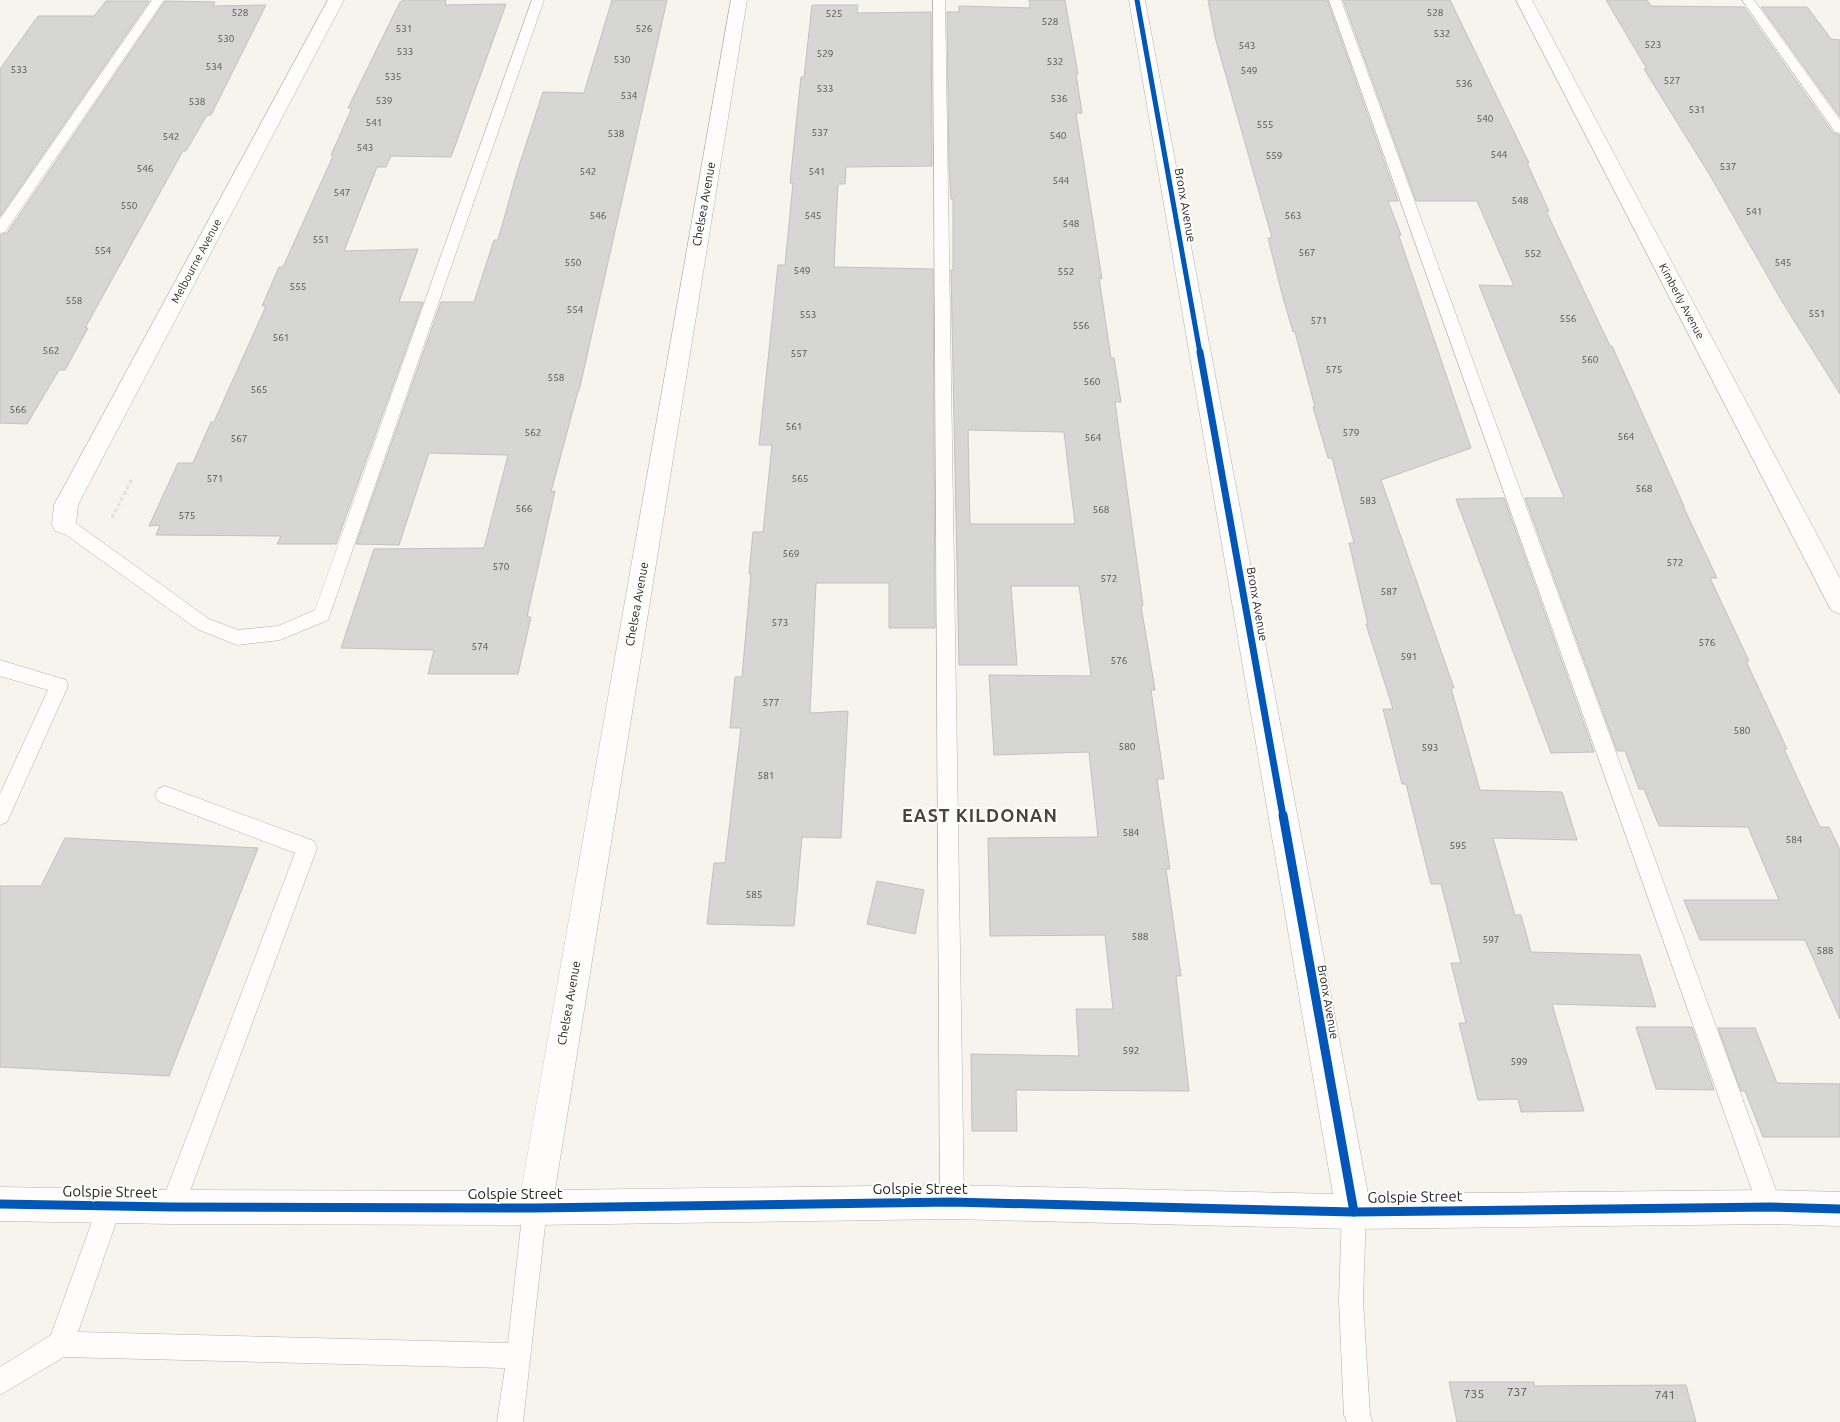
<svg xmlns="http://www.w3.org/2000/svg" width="1840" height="1422" font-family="Ubuntu,sans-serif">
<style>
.building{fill:#d6d6d5;stroke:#c1c1c0;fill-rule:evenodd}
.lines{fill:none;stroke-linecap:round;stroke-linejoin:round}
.lane-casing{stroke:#b2b0aa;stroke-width:1}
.street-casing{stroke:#b2b0aa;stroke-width:1}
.secondary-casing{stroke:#b2b0aa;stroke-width:1}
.path{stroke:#e3e1df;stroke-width:3;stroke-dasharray:4 2.5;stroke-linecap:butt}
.lane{fill:#fefdfc;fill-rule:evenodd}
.street{fill:#fefdfc;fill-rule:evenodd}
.secondary{fill:#fefdfc;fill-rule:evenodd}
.cycleway-far2-casing{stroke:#fff;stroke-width:8}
.cycleway-far1-casing{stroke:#fff;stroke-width:10}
.cycleway-casing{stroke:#fff;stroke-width:12}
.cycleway-far2{stroke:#0057b8;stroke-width:5}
.cycleway-far1{stroke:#0057b8;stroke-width:7}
.cycleway{stroke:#0057b8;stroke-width:9}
.labels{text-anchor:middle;stroke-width:4;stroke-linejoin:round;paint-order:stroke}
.number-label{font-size:10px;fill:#54534f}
.far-street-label{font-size:11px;fill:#292722;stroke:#fff}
.street-label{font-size:12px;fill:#292722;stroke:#fff}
.near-number-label{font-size:12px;fill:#54534f}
.near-street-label{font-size:15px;fill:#292722;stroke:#fff}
.district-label{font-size:18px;font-weight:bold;letter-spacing:1px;fill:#49453a;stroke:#fff}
</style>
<rect width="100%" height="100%" fill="#f7f4ed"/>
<g class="building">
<polygon points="405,0 446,0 445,5 506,4 451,157 391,156 386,167 377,167 344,251 418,249 399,302 423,302 336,544 277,544 281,536 156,535 160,525 149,526 178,463 193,463 211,422 214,422 266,306 262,306 279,267 283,267 333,156 331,155 352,108 348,108 400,2"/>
<polygon points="612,0 667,0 579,391 578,391 551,492 555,491 527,617 531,617 518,674 428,674 434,650 341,648 374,549 484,548 508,455 429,453 399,545 356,544 441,302 474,302 494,240 498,240 517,172 543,92 584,93"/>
<path d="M1029,0H1065L1078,74H1076L1082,113H1076L1102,279L1099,278L1111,358H1114L1121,402H1115L1143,606H1141L1155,690H1151L1164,779H1157L1170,869H1166L1181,976H1176L1189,1091L1016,1090L1017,1131H972L971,1054L1079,1056L1076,1009H1113L1105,935L990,936L988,838L1098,837L1089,752L994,755L989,675L1091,676L1079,586H1011L1017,665H959L951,270H953V199H951L949,165L947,12H959V6L1030,8ZM968,430L1064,432L1075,524H970Z"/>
<polygon points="1208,0 1327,0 1398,201 1388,201 1401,235 1399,236 1471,448 1381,480 1454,688 1451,688 1480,790 1562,792 1577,840 1493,838 1515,915 1521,915 1531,952 1640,955 1656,1007 1552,1004 1584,1111 1521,1112 1518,1099 1478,1100 1459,1023 1466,1023 1451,963 1461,963 1441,884 1431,884 1406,784 1402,784 1383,709 1393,709 1366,624 1368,624 1349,543 1354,543 1332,458 1328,458 1313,407 1315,407 1295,332 1293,332 1282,294 1268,238 1272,238 1215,37"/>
<polygon points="1343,0 1450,0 1529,163 1527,163 1549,211 1546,211 1610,346 1612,346 1684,506 1683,506 1717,578 1710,578 1749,661 1746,661 1787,749 1784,749 1820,827 1829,827 1840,850 1840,1019 1805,940 1700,940 1684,900 1779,900 1748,827 1659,826 1644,789 1639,789 1625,751 1617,751 1525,498 1564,498 1479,285 1514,286 1477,201 1416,201"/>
<polygon points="1606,0 1647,0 1651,6 1744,7 1833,133 1840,135 1840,394 1783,303 1711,177 1644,69 1647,69"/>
<polygon points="106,1 149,1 0,216 0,69 38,16 94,16"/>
<polygon points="165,1 215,2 213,6 266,5 211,115 207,115 186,151 183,151 85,328 88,328 65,370 59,370 27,424 0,423 0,235 7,233"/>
<polygon points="812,5 858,5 857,13 931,12 932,166 846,167 845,184 838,184 834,267 933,269 935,628 889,628 889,583 816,583 810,713 848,711 841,838 802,837 794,926 707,924 714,863 725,863 741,728 730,728 735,677 742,677 751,574 749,574 753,532 763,532 772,445 759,445 778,265 785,265 793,183 790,183 801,77 804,77"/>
<polygon points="1761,7 1807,7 1831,39 1840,40 1840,117"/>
<polygon points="1504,498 1594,752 1551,753 1456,499"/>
<polygon points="65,838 258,848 169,1076 0,1067 0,886 41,886"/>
<polygon points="877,881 924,890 915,934 867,924"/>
<polygon points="1636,1027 1692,1027 1714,1090 1656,1089"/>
<polygon points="1718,1028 1755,1028 1777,1083 1840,1084 1840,1137 1763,1137 1745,1091 1741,1091"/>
<polygon points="1449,1382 1534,1382 1534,1386 1686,1385 1696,1422 1457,1422"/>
</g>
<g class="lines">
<defs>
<g id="lane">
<polygon points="152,0 164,0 5,232 0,233 0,219"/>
<polygon points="532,0 544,0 328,620 280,640 237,645 197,629 58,529 56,524 58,519 64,517 70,519 209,619 238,630 278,626 315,610"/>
<polygon points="933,0 945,0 964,1202 960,1210 952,1214 944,1210 940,1202"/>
<polygon points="1329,0 1341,0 1782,1207 1778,1215 1770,1219 1762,1215 1758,1207"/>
<polygon points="1742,0 1754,0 1840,120 1840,133 1835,132"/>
<polygon points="0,660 66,680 68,686 7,822 0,825 0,794 48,690 0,676"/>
<polygon points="165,786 314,841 317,848 184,1207 180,1215 172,1219 164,1215 160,1207 295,853 158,801 155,795 158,789"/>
<polygon points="110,1193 118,1197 122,1205 78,1332 508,1343 523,1208 527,1200 535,1196 543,1200 547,1208 523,1422 497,1422 505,1368 64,1357 0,1395 0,1367 51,1335 98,1205 102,1197"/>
<polygon points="1354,1200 1362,1204 1366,1212 1363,1300 1370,1415 1373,1422 1347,1422 1344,1415 1339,1300 1342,1212 1346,1204"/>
</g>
<g id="street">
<polygon points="328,0 344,0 92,478 78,505 76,524 73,531 64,534 55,531 52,524 54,505"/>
<polygon points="731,0 747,0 555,1190 952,1185 1333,1194 1129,0 1145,0 1368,1194 1770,1190 1840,1192 1840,1226 1770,1224 1354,1229 952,1219 535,1225 172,1224 0,1221 0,1187 172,1190 521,1191"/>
</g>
<polygon id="secondary" points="1516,0 1532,0 1840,578 1840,614 1831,610"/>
</defs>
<use href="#lane" class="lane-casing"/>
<use href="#street" class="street-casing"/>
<use href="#secondary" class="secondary-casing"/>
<polyline class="path" points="112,518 132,479"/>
<use href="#lane" class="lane"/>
<use href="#street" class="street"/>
<use href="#secondary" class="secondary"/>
<defs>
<polyline id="cycleway-far2" points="1137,0 1200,353"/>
<polyline id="cycleway-far1" points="1200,352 1283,816"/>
<g id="cycleway">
<polyline points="1283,815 1354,1212"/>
<polyline points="0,1204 172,1207 535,1208 952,1202 1354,1212 1770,1207 1840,1209"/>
</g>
</defs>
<use href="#cycleway-far2" class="cycleway-far2-casing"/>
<use href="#cycleway-far1" class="cycleway-far1-casing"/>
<use href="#cycleway" class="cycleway-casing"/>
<use href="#cycleway-far2" class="cycleway-far2"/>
<use href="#cycleway-far1" class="cycleway-far1"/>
<use href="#cycleway" class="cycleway"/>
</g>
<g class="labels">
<g class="number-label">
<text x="240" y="16">528</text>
<text x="1435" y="16">528</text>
<text x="834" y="17">525</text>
<text x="1050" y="25">528</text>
<text x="404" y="32">531</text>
<text x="644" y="32">526</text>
<text x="1442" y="37">532</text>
<text x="226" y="42">530</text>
<text x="1653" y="48">523</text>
<text x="1247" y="49">543</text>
<text x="405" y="55">533</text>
<text x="825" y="57">529</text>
<text x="622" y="63">530</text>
<text x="1055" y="65">532</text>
<text x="214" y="70">534</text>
<text x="19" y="73">533</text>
<text x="1249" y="74">549</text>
<text x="393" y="80">535</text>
<text x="1672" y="84">527</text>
<text x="1464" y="87">536</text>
<text x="825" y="92">533</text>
<text x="629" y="99">534</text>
<text x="1059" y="102">536</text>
<text x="384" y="104">539</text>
<text x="197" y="105">538</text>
<text x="1697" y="113">531</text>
<text x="1485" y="122">540</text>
<text x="374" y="126">541</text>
<text x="1265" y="128">555</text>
<text x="820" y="136">537</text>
<text x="616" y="137">538</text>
<text x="1058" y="139">540</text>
<text x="171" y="140">542</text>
<text x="365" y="151">543</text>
<text x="1499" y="158">544</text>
<text x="1274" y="159">559</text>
<text x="1728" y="170">537</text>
<text x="145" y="172">546</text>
<text x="588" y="175">542</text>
<text x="817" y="175">541</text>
<text x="1061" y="184">544</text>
<text x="342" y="196">547</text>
<text x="1520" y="204">548</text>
<text x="129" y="209">550</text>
<text x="1754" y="215">541</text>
<text x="598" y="219">546</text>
<text x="813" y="219">545</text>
<text x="1293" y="219">563</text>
<text x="1071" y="227">548</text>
<text x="321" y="243">551</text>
<text x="103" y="254">554</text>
<text x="1307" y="256">567</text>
<text x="1533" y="257">552</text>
<text x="573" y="266">550</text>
<text x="1783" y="266">545</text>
<text x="802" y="274">549</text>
<text x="1066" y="275">552</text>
<text x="298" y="290">555</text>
<text x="74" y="304">558</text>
<text x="575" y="313">554</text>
<text x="1817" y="317">551</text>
<text x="808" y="318">553</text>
<text x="1568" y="322">556</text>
<text x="1319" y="324">571</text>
<text x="1081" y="329">556</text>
<text x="281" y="341">561</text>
<text x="51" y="354">562</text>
<text x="799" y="357">557</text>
<text x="1590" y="363">560</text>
<text x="1334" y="373">575</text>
<text x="556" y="381">558</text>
<text x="1092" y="385">560</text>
<text x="259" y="393">565</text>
<text x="18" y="413">566</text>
<text x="794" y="430">561</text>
<text x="533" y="436">562</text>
<text x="1351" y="436">579</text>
<text x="1626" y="440">564</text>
<text x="1093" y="441">564</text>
<text x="239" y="442">567</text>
<text x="215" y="482">571</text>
<text x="800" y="482">565</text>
<text x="1644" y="492">568</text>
<text x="1368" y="504">583</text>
<text x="524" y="512">566</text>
<text x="1101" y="513">568</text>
<text x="187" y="519">575</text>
<text x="791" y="557">569</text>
<text x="1675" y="566">572</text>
<text x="501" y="570">570</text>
<text x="1109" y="582">572</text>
<text x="1389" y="595">587</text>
<text x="780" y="626">573</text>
<text x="1707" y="646">576</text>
<text x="480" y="650">574</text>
<text x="1409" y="660">591</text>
<text x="1119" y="664">576</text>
<text x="771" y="706">577</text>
<text x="1742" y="734">580</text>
<text x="1127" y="750">580</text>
<text x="1430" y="751">593</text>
<text x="766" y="779">581</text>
<text x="1131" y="836">584</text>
<text x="1794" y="843">584</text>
<text x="1458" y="849">595</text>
<text x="754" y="898">585</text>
<text x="1140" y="940">588</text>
<text x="1491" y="943">597</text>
<text x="1825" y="954">588</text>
<text x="1131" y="1054">592</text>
<text x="1519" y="1065">599</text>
</g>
<g class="far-street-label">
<text transform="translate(196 261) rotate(-62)" y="4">Melbourne Avenue</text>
<text transform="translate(1682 301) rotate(62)" y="4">Kimberly Avenue</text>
</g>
<g class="street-label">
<text transform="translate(704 204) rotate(-80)" y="4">Chelsea Avenue</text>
<text transform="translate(1185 205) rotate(80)" y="4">Bronx Avenue</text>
<text transform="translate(637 604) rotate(-80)" y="4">Chelsea Avenue</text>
<text transform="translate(1257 604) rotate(80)" y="4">Bronx Avenue</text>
<text transform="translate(1328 1002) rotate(80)" y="4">Bronx Avenue</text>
<text transform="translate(569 1003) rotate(-80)" y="4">Chelsea Avenue</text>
</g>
<g class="near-number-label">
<text x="1517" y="1396">737</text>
<text x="1474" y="1398">735</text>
<text x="1665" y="1399">741</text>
</g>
<g class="near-street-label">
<text x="920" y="1194">Golspie Street</text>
<text transform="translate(110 1192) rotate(1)" y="5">Golspie Street</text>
<text x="515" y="1199">Golspie Street</text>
<text transform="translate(1415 1197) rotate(-1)" y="5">Golspie Street</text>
</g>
<g class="district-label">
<text x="980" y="822">EAST KILDONAN</text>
</g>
</g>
</svg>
